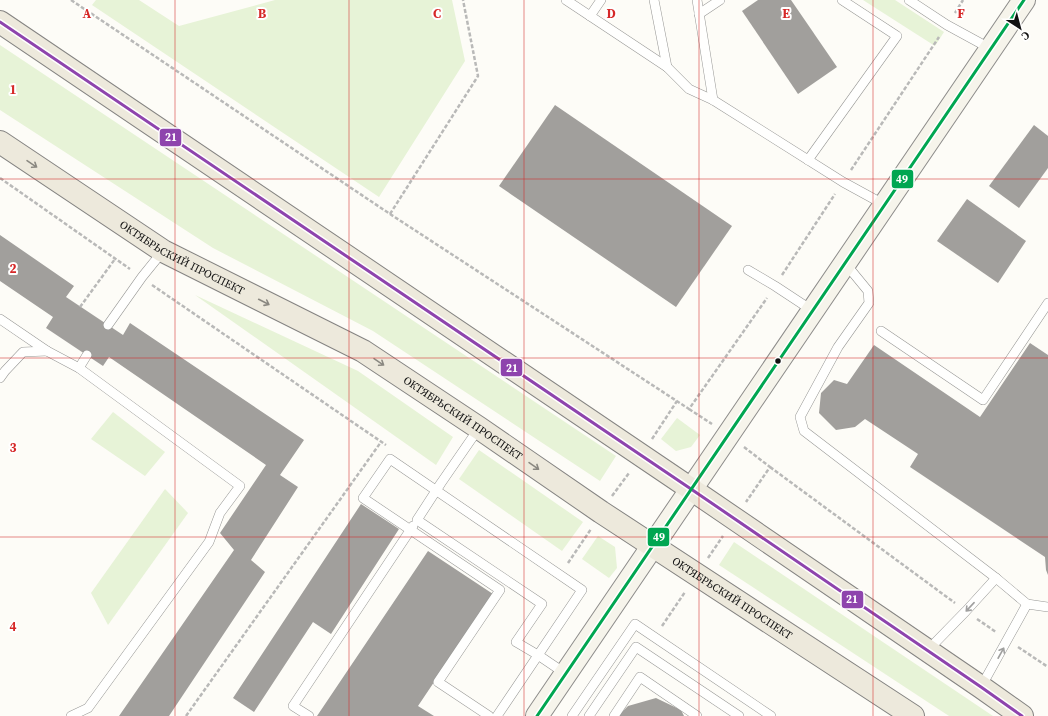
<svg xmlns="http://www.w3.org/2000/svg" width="1048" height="716" font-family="'Source Serif 4',serif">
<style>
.green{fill:#e7f3d7}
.building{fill:#a19f9c}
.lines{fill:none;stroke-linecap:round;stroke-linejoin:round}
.lane-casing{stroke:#979795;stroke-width:10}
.secondary-casing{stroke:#8e8d8b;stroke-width:24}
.primary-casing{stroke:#858482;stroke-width:24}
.path{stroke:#b9b9b8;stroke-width:2.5;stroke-dasharray:4 2;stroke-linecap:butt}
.lane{stroke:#fffffe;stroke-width:9}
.secondary{stroke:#f6f4eb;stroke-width:22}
.primary{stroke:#ede9dc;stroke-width:22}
.bus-1-casing{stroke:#fff;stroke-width:6}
.bus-2-casing{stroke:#fff;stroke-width:6}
.bus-1{stroke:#8e44ad;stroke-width:3}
.bus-2{stroke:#00a651;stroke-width:3}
.oneway{stroke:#8a8881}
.oneway2{stroke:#a0a09f}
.grid{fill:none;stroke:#d62828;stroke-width:1;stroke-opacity:0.55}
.bus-dot{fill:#111;stroke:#fff;stroke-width:1.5}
.labels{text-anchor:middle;stroke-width:4;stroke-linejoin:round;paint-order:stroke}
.street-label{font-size:11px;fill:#111;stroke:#fff}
.grid-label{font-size:13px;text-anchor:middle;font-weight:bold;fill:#d62828;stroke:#fff;stroke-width:4;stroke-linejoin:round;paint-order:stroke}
.line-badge{stroke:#fff;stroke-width:1.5}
.badge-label{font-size:11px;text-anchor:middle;font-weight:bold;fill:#fff}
</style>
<rect width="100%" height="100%" fill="#fdfcf7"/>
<g class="green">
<polygon points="96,0 139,0 179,26 275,0 452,0 465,61 379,197 92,5"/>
<polygon points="863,0 895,0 944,32 935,46"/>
<polygon points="0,45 616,456 600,481 373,331 213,248 0,110"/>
<polygon points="195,295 358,371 453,437 436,465"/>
<polygon points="113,412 165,452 145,476 91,439"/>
<polygon points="677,418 700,435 691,447 676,451 661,439"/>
<polygon points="479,450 583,522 562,551 459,479"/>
<polygon points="165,489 188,513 108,625 91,593"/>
<polygon points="598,536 615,547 617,568 609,578 582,559"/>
<polygon points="734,542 993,716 949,716 719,565"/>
</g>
<g class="building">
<polygon points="758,0 791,0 837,67 798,94 742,11"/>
<polygon points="555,105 732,226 676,307 499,186"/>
<polygon points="1034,125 1048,136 1048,168 1019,208 989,186"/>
<polygon points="967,199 1026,241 998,283 937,241"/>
<polygon points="0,235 74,286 66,297 123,335 130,323 304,440 280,475 298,487 251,560 265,572 169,716 119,716 234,550 220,533 266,465 109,357 103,366 46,328 53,317 0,281"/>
<polygon points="1030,343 1048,355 1048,575 1046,570 1045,557 910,467 918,454 865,419 855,427 836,430 819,413 821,393 834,380 847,384 874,345 980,417"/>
<polygon points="361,504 399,529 331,634 313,622 254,712 233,698"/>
<polygon points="428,551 493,594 418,706 434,716 317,716"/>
<polygon points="656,698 681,710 684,716 618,716 628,706"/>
</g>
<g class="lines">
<defs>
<g id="lane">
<polyline points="566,0 667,67 689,89 713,100 843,182 885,205"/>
<polyline points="654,0 667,67"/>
<polyline points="697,0 713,100"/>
<polyline points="909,0 947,25 991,49"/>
<polyline points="699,14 720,0"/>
<polyline points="590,16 601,0"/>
<polyline points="808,160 897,36 842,0"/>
<polyline points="845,263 868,291 869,303 838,347 800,417 804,431 996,578 1027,604 1048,607"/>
<polyline points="748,270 775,286 813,311"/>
<polyline points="0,319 47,351 79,368 240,486 220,513 209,542 88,708 71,716"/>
<polyline points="108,325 142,277 163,251"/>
<polyline points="881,331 983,400 1048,303"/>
<polyline points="79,368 87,355"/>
<polyline points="0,378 5,371 23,352 47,351"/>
<polyline points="479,428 441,483 417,520 542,604 516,642 538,655 566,674"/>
<polyline points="927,651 966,611 996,578"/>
<polyline points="981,687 1027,604"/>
<polyline points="309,716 293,706 413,526"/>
<polyline points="489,716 438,682 500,590 363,498 390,459 582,590 497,716"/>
<polyline points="572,716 635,624 771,716"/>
<polyline points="589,716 636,647 739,716"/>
<polyline points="614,716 640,677 697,716"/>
</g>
<polyline id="secondary" points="537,716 1024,0"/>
<g id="primary">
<polyline points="0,22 691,489 981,687 1022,716"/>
<path id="s1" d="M0,142L163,251L363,351L479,428L601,512L913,716"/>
</g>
</defs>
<use href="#lane" class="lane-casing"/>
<use href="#secondary" class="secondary-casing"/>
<use href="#primary" class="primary-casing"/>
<g class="path">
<polyline points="71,0 390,214 689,409 767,298"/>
<polyline points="955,13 963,0"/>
<polyline points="851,170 939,37"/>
<polyline points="0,178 130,269"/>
<polyline points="390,214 478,76 463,0"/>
<polyline points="782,275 835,194"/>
<polyline points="152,285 386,445"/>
<polyline points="80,307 115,259"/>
<polyline points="689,409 712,424"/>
<polyline points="652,439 677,401"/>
<polyline points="744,447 770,467 746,502"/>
<polyline points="770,467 955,603"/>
<polyline points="612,496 629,473"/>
<polyline points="708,558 723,536"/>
<polyline points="568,563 591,529"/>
<polyline points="977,619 996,632"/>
<polyline points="662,626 685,592"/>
<polyline points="1018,647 1048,667"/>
<polyline points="186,716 381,442"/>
</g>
<use href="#lane" class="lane"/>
<use href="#secondary" class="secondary"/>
<use href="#primary" class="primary"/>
<defs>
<polyline id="bus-1" points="0,22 691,489 981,687 1022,716"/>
<polyline id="bus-2" points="537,716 1024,0"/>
</defs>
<use href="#bus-1" class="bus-1-casing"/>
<use href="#bus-2" class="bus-2-casing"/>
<use href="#bus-1" class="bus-1"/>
<use href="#bus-2" class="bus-2"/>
</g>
<defs><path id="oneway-shaft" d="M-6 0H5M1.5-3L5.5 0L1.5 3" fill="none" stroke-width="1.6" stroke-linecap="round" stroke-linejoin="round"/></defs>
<g class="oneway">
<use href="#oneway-shaft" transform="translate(32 164) rotate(34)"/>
<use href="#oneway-shaft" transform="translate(264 302) rotate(27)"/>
<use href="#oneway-shaft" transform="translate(379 362) rotate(34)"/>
<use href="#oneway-shaft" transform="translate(534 466) rotate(35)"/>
</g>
<g class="oneway2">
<use href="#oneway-shaft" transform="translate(970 607) rotate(133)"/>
<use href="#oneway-shaft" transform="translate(1001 653) rotate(-61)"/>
</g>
<path class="grid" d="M175,0V716M349,0V716M524,0V716M699,0V716M873,0V716M0,179H1048M0,358H1048M0,537H1048"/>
<circle class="bus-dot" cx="778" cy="361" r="3.5"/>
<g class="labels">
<g class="street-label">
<text dy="4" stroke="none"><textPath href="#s1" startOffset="216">ОКТЯБРЬСКИЙ ПРОСПЕКТ</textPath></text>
<text dy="4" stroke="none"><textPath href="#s1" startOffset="540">ОКТЯБРЬСКИЙ ПРОСПЕКТ</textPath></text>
<text dy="4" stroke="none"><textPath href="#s1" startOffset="864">ОКТЯБРЬСКИЙ ПРОСПЕКТ</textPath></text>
</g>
</g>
<g class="grid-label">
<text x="87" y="18">A</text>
<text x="262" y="18">B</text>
<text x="437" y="18">C</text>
<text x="611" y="18">D</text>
<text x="786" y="18">E</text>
<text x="961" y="18">F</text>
<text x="13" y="94">1</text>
<text x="13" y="273">2</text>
<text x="13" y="452">3</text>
<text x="13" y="631">4</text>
</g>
<g class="line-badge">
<rect x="159" y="128" width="23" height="19" rx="4" fill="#8e44ad"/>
<rect x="891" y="169" width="23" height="20" rx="4" fill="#00a651"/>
<rect x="500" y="358" width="23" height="19" rx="4" fill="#8e44ad"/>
<rect x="647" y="527" width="23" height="20" rx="4" fill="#00a651"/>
<rect x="841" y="590" width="23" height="19" rx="4" fill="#8e44ad"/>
</g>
<g class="badge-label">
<text x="171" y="141">21</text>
<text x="902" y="183">49</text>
<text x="512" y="372">21</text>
<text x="659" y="541">49</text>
<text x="852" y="603">21</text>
</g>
<g transform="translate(1020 28) rotate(144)" stroke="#ffffff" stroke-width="3" paint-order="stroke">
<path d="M0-3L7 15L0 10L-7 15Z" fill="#111111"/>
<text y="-6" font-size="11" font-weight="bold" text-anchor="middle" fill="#111111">С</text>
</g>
</svg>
